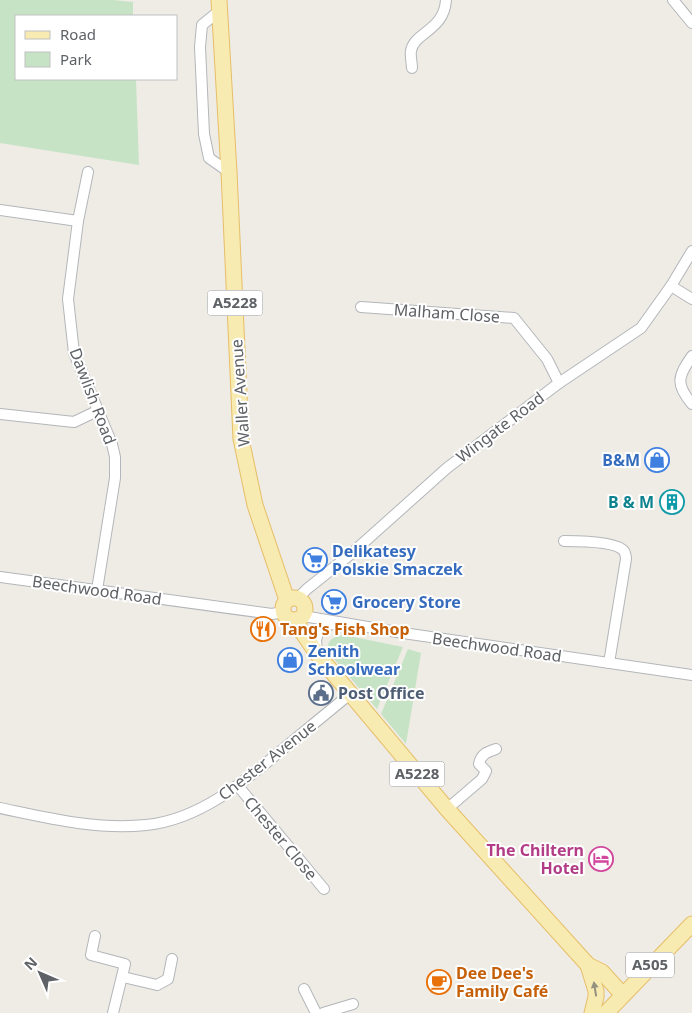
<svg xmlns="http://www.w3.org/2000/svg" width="692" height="1013" font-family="'Noto Sans',sans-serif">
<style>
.green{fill:#c6e4c5}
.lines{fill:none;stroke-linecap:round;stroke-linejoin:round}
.minor-casing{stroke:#b3b6ba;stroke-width:12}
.primary-casing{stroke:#e6be68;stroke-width:17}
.minor{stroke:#fff;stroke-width:10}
.primary{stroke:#f8ebb1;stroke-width:15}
.oneway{fill:#949180}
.labels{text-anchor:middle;stroke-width:4;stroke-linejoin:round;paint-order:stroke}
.shield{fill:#fff;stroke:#8e9093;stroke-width:1}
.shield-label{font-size:15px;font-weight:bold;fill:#5e6165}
.street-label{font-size:16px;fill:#5e6165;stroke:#fff}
.shop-label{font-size:16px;font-weight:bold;fill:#366cbe;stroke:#fff;text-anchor:start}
.culture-label{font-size:16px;font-weight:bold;fill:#0d838f;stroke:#fff;text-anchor:end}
.food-label{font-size:16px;font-weight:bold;fill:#c56008;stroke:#fff;text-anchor:start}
.service-label{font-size:16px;font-weight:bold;fill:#4e5e75;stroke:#fff;text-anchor:start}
.hotel-label{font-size:16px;font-weight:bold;fill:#b23c85;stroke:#fff;text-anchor:end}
</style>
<rect width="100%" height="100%" fill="#efece6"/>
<g class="green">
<polygon points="0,0 113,0 133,2 133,16 16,16 16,79 136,79 139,165 0,143"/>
<path d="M344,635L403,647L377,709L329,653C325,641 333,636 344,635Z"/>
<polygon points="408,649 421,653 406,744 381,714"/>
</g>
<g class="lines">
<defs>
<g id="minor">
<polyline points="673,0 692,23"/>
<polyline points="218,12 202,25 200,47 204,134 209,158 229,172"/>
<path d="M412,68C412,63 410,56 411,51C414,32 444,31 446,0"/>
<polyline points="88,172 78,221 68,299 74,353 112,444 115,457 115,478 97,590"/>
<polyline points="0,210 78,221"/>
<polyline points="671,286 692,299"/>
<polyline points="361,307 514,318 547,359 559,383"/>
<path d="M692,356C678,376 675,384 692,404"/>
<polyline points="0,414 74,422 97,411"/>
<path d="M564,541C576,541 616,541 624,551C625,552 626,557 626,559L609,663"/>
<polyline points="0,577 272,614 283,612"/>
<polyline points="298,598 307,589 352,553 447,468 559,383 641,328 671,286 692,251"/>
<polyline points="303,616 403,633 692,675"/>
<polyline points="317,652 316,640 319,629 326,625 334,624"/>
<polyline points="238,786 324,889"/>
<path d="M0,808C48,818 96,830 146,825C199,820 244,782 283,749C305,731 328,712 350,694"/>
<path d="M447,809L482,779L486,771L479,764C481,754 487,752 496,749"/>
<polyline points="95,936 91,955 125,964 113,1013"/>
<polyline points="123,977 157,985 168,979 172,959"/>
<polyline points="304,989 316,1013"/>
<polyline points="323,1013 353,1004"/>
</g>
<g id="primary">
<polyline points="219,0 229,172 241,439 255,505 287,600"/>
<circle cx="294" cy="609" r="11"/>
<polyline points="297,620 300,629 318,655 447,809 588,965 602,972 622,994"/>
<polyline points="588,965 596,991 596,997 592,1013"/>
<polyline points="606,1013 692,924"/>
</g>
</defs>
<use href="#minor" class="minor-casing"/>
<use href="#primary" class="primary-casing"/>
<use href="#minor" class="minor"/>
<use href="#primary" class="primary"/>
</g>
<defs><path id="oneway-solid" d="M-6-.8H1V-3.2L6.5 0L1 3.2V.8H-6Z" transform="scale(1.25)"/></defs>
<use class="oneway" href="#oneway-solid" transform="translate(595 989) rotate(-99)"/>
<defs>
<symbol id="shop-ring" viewBox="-11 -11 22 22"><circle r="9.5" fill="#fff" stroke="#3f7fe0" stroke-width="1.5"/><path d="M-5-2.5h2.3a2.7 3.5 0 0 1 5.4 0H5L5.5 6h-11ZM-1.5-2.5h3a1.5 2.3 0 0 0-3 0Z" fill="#3f7fe0"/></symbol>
<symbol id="building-ring" viewBox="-11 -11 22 22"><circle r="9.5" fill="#fff" stroke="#0f9aa8" stroke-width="1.5"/><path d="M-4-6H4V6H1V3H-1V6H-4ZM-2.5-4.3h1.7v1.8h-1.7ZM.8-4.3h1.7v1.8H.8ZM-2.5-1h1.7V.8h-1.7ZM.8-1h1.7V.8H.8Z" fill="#0f9aa8"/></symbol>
<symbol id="supermarket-ring" viewBox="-11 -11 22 22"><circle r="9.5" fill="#fff" stroke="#3f7fe0" stroke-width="1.5"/><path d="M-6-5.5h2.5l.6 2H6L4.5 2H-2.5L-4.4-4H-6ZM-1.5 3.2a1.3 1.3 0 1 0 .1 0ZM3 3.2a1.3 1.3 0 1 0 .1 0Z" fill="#3f7fe0"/></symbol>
<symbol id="restaurant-ring" viewBox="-11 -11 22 22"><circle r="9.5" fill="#fff" stroke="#e8710a" stroke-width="1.5"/><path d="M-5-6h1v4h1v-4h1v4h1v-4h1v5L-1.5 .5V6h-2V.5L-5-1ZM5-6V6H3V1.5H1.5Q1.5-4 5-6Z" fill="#e8710a"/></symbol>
<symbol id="civic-ring" viewBox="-11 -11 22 22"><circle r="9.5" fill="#fff" stroke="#5c6f8a" stroke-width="1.5"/><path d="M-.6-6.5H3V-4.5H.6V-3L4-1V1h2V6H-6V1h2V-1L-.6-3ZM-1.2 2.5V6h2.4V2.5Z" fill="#5c6f8a"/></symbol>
<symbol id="hotel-ring" viewBox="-11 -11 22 22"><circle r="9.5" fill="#fff" stroke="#d1479c" stroke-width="1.5"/><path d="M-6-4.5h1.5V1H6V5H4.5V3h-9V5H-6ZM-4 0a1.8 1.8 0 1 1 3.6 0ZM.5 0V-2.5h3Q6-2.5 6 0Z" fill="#d1479c"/></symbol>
<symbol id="cafe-ring" viewBox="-11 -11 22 22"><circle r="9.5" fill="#fff" stroke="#e8710a" stroke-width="1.5"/><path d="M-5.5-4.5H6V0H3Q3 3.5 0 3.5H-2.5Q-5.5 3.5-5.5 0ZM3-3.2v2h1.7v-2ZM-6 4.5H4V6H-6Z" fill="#e8710a"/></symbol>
</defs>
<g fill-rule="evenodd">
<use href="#shop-ring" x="643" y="446" width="28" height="28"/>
<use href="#building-ring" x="658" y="488" width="28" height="28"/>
<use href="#supermarket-ring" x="301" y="546" width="28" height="28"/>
<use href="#supermarket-ring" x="320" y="588" width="28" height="28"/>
<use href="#restaurant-ring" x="249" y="615" width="28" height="28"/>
<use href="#shop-ring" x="276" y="646" width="28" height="28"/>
<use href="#civic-ring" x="307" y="679" width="28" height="28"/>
<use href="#hotel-ring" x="587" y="845" width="28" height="28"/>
<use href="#cafe-ring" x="425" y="968" width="28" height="28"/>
</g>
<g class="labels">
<g class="shield">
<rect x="207.5" y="290.5" width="55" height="25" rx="4"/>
<rect x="389.5" y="761.5" width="55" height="25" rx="4"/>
<rect x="626" y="952.5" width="48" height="25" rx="4"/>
</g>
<g class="shield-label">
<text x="235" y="308">A5228</text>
<text x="417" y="779">A5228</text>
<text x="650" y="970">A505</text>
</g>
<g class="street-label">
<text transform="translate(447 313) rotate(4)" y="6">Malham Close</text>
<text transform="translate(240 393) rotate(-94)" y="6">Waller Avenue</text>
<text transform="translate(93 396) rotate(69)" y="6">Dawlish Road</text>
<text transform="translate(500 427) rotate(-37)" y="6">Wingate Road</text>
<text transform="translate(97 590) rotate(8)" y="6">Beechwood Road</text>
<text transform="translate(497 647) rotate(8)" y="6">Beechwood Road</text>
<text transform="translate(267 760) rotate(-38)" y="6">Chester Avenue</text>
<text transform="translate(281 838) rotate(50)" y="6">Chester Close</text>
</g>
<g class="shop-label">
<text x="640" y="466" text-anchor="end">B&amp;M</text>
<text x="332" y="557">Delikatesy<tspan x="332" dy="18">Polskie Smaczek</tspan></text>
<text x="352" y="608">Grocery Store</text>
<text x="308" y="657">Zenith<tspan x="308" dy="18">Schoolwear</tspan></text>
</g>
<g class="culture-label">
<text x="654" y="508">B &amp; M</text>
</g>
<g class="food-label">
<text x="280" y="635">Tang's Fish Shop</text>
<text x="456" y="979">Dee Dee's<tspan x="456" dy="18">Family Café</tspan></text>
</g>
<g class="service-label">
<text x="338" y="699">Post Office</text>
</g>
<g class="hotel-label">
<text x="584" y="856">The Chiltern<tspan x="584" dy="18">Hotel</tspan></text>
</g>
</g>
<rect x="15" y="15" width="162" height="65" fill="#ffffff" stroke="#bfc0c1"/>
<rect x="25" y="31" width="25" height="8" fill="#f8ebb1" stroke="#bfc0c1"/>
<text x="60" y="40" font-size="15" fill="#5e6165">Road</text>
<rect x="25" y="52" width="25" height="15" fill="#c6e4c5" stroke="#bfc0c1"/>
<text x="60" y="65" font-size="15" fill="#5e6165">Park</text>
<g transform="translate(40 973) rotate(315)" stroke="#ffffff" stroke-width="4" paint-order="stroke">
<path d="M0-4L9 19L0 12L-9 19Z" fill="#5e6165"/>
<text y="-8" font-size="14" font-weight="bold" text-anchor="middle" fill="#5e6165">N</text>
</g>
</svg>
